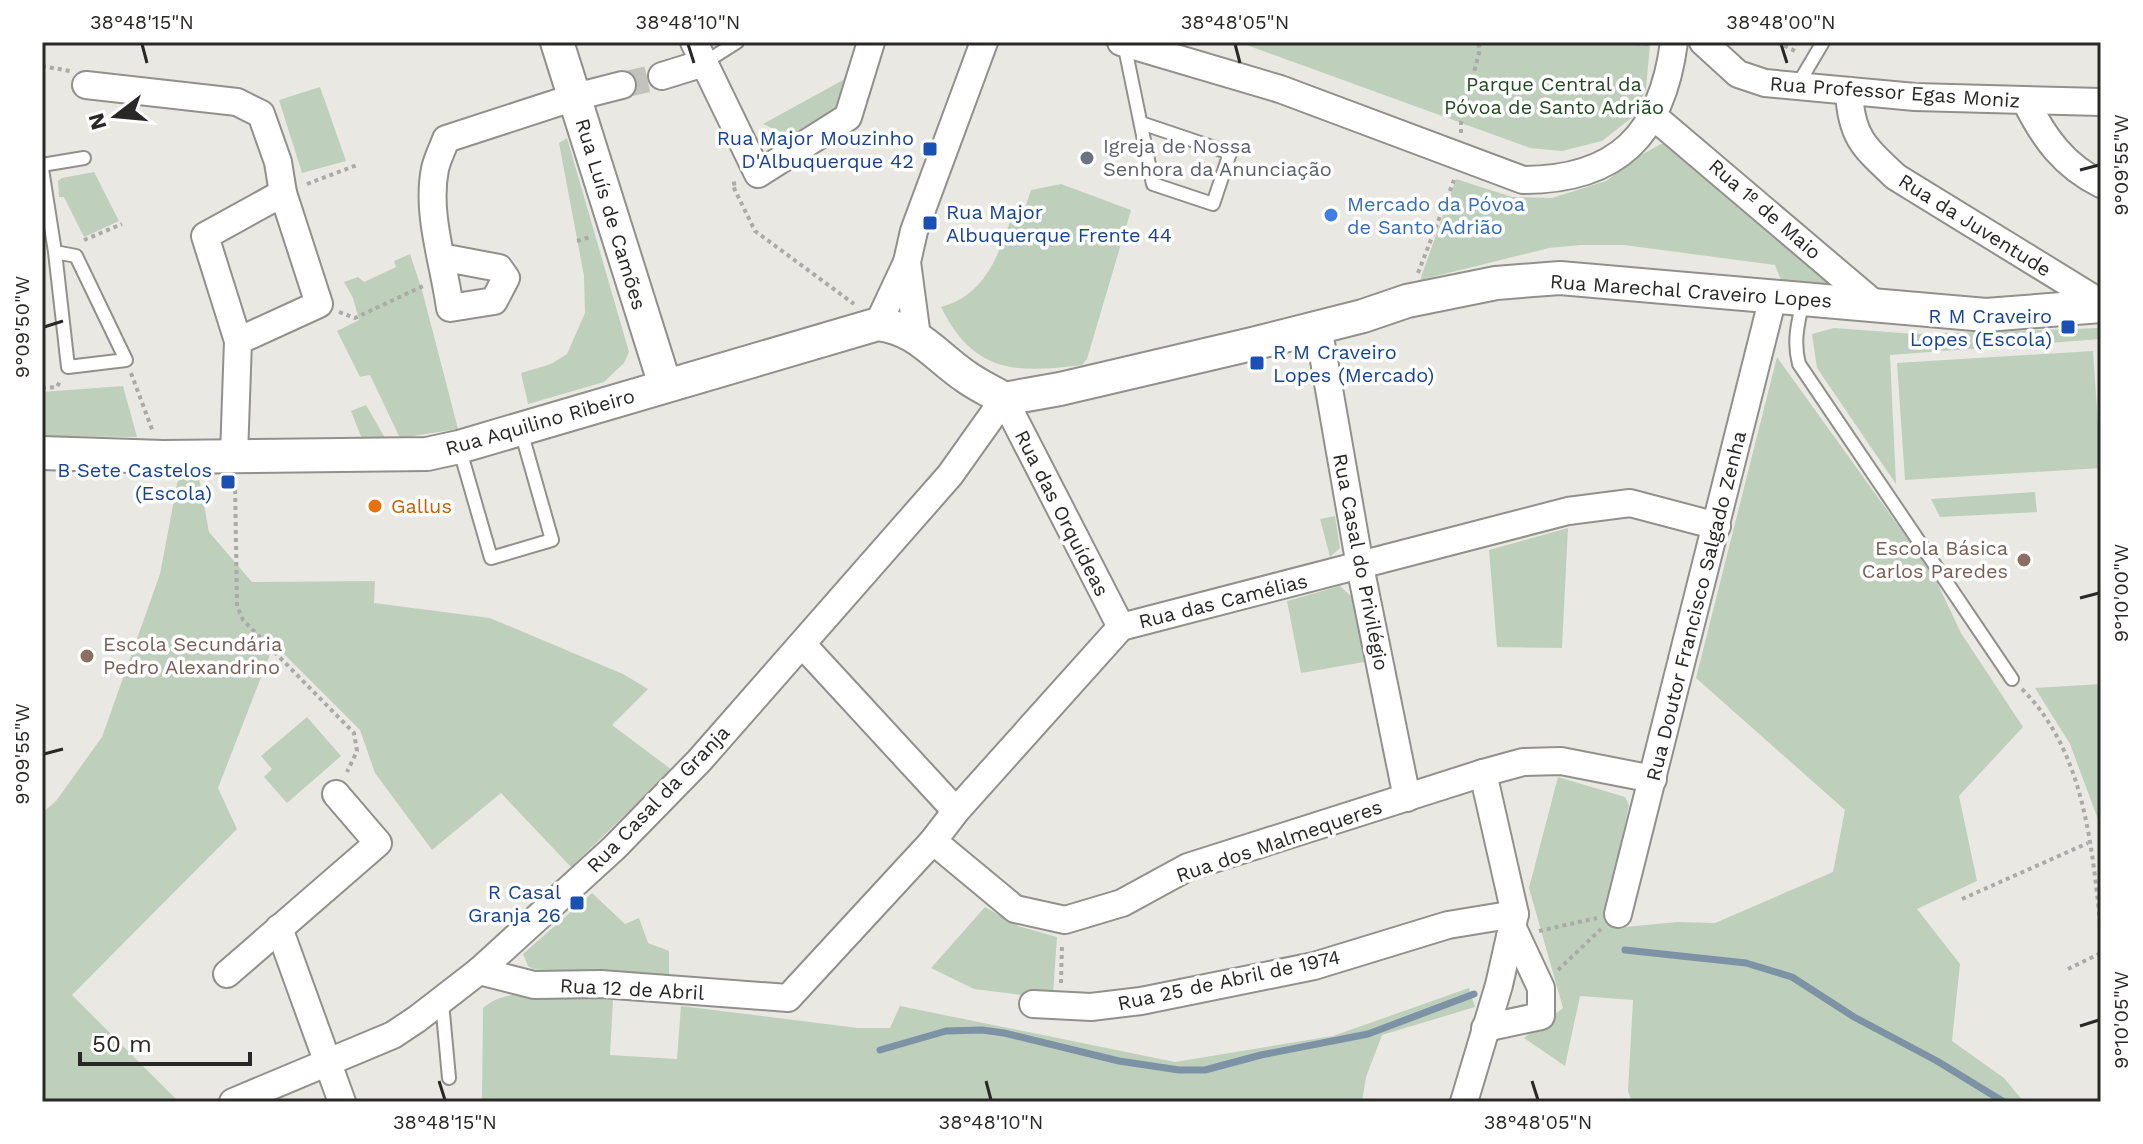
<svg xmlns="http://www.w3.org/2000/svg" width="2143" height="1144" font-family="'Work Sans',sans-serif">
<style>
.green{fill:#bed0bb}
.lines{fill:none;stroke-linecap:round;stroke-linejoin:round}
.stream{stroke:#7d92a5;stroke-width:7}
.minor-tunnel{stroke:#c3c2bd;stroke-width:26;stroke-dasharray:26 13;stroke-linecap:butt}
.service-casing{stroke:#92908b;stroke-width:16}
.minor-casing{stroke:#92908b;stroke-width:30}
.tertiary-casing{stroke:#92908b;stroke-width:36}
.path{stroke:#acaaa6;stroke-width:4;stroke-dasharray:4 4;stroke-linecap:butt}
.service{stroke:#fff;stroke-width:12}
.minor{stroke:#fff;stroke-width:26}
.tertiary{stroke:#fff;stroke-width:32}
.ticks{fill:none;stroke:#292826;stroke-width:3}
.transit-dot{fill:#1a4fb4;stroke:#fff;stroke-width:3}
.worship-dot{fill:#6b7280;stroke:#fff;stroke-width:3}
.shop-dot{fill:#3f7fe0;stroke:#fff;stroke-width:3}
.food-dot{fill:#e8710a;stroke:#fff;stroke-width:3}
.education-dot{fill:#8d6e63;stroke:#fff;stroke-width:3}
.labels{text-anchor:middle;stroke-width:7;stroke-linejoin:round;paint-order:stroke}
.park-label{font-size:20px;fill:#234a20;stroke:#fff}
.street-label{font-size:20px;fill:#292826;stroke:#fff}
.transit-label{font-size:20px;fill:#164399;stroke:#fff;text-anchor:end}
.worship-label{font-size:20px;fill:#5b616d;stroke:#fff;text-anchor:start}
.shop-label{font-size:20px;fill:#366cbe;stroke:#fff;text-anchor:start}
.food-label{font-size:20px;fill:#c56008;stroke:#fff;text-anchor:start}
.education-label{font-size:20px;fill:#785e54;stroke:#fff;text-anchor:end}
.neatline{fill:none;stroke:#292826;stroke-width:3}
.ticks-label{font-size:20px;text-anchor:middle;fill:#292826}
</style>
<rect width="100%" height="100%" fill="#eae8e3"/>
<g class="green">
<polygon points="1238,42 1649,42 1650,44 1646,89 1634,116 1602,141 1562,151 1530,148"/>
<polygon points="854,74 831,121 795,139 763,124"/>
<polygon points="320,87 346,161 302,173 279,100"/>
<polygon points="567,138 629,352 624,363 604,382 528,404 521,373 551,364 567,354 585,313 584,276 559,143"/>
<polygon points="1661,144 1669,144 1832,285 1781,280 1775,265 1624,245 1580,245 1549,248 1420,280 1456,179 1512,197 1552,198 1606,181 1641,155"/>
<polygon points="94,172 119,221 84,237 64,197 59,197 58,181 62,178"/>
<path d="M1061,184L1131,210L1087,359L1082,365C1016,373 974,374 941,307C989,294 1000,249 1015,208L1026,205L1031,190Z"/>
<polygon points="410,254 422,290 458,429 400,438 370,375 360,377 337,331 359,320 353,298 344,282 358,277 364,282 396,267 394,261"/>
<polygon points="1834,328 1915,334 2101,328 2101,339 1890,355 1896,484 1817,368 1812,334"/>
<polygon points="2093,351 2101,468 1905,480 1897,363"/>
<polygon points="1777,357 1933,574 1961,633 2023,727 1959,796 1977,881 1917,909 1960,964 1952,1041 2004,1078 2024,1102 1632,1102 1628,1091 1633,1000 1580,996 1565,1066 1524,1038 1563,1008 1529,888 1558,777 1625,797 1629,805 1609,899 1625,927 1677,922 1715,923 1833,872 1845,810 1696,678"/>
<polygon points="123,386 137,437 42,436 42,392"/>
<polygon points="366,405 385,438 362,439 351,411"/>
<polygon points="179,474 199,478 209,532 252,582 375,581 374,603 490,618 623,674 648,689 612,725 672,770 571,867 501,793 432,850 375,773 360,730 274,644 218,788 237,829 72,995 179,1102 42,1102 42,813 56,801 102,737 160,574"/>
<polygon points="2035,492 2037,512 1940,517 1931,499"/>
<polygon points="1335,516 1340,548 1330,557 1320,519"/>
<polygon points="1568,528 1562,648 1497,647 1489,550"/>
<polygon points="1340,586 1353,598 1364,662 1301,673 1287,601"/>
<polygon points="2101,684 2101,821 2099,822 2070,744 2035,688"/>
<polygon points="307,717 341,756 287,803 264,777 272,769 261,756"/>
<polygon points="592,893 625,924 639,918 648,943 669,951 669,979 533,969 528,966 523,954"/>
<polygon points="985,907 1018,926 1057,937 1053,994 1029,996 974,989 931,968"/>
<path d="M1469,988L1475,1007L1382,1035L1366,1077L1362,1102H482L483,1008C512,982 576,996 613,1000L610,1055L677,1059L681,1006L858,1028H890L900,1006L1175,1062L1333,1036Z"/>
</g>
<g class="lines">
<g class="stream">
<polyline points="1625,950 1746,963 1792,977 1854,1017 1937,1061 2004,1102"/>
<polyline points="880,1050 946,1031 982,1030 1004,1033 1119,1061 1179,1070 1205,1070 1261,1055 1368,1034 1474,994"/>
</g>
<polyline class="minor-tunnel" points="622,85 662,76"/>
<defs>
<g id="service">
<polyline points="1124,43 1153,184 1213,204 1230,153 1141,123"/>
<polyline points="704,63 737,42"/>
<polyline points="1797,86 1823,42"/>
<polyline points="42,165 84,158"/>
<polyline points="42,169 55,252 68,367 126,360 76,256 55,252"/>
<path d="M1803,300C1798,323 1793,341 1799,364L2012,679"/>
<polyline points="459,447 491,558 552,540 521,431"/>
<polyline points="442,1002 449,1078"/>
</g>
<g id="minor">
<polyline points="694,42 758,174 848,117 871,42"/>
<path d="M1121,42L1280,89L1523,180C1617,180 1662,135 1674,42"/>
<polyline points="1703,42 1738,74 1765,83 1915,97 2101,102"/>
<polyline points="662,76 704,63"/>
<polyline points="86,85 237,102 261,114 278,162 283,193"/>
<path d="M1849,91C1851,137 1864,147 1896,177L2101,303"/>
<path d="M2026,102C2044,138 2064,166 2101,184"/>
<polyline points="1652,115 1877,306"/>
<path d="M441,257L499,268L506,278L494,301L450,308C444,263 426,214 435,169C437,159 443,148 446,139L575,97L622,85"/>
<polyline points="878,324 907,262"/>
<polyline points="1318,326 1360,566 1407,798"/>
<polyline points="917,337 907,262 914,231 984,42"/>
<polyline points="234,455 238,341 205,236 283,193 319,304 238,341"/>
<polyline points="802,644 956,811"/>
<polyline points="933,841 1015,909 1065,920 1122,903 1188,867 1483,773 1523,762 1561,761 1653,779"/>
<polyline points="1618,914 1773,297"/>
<polyline points="279,928 342,1102"/>
<polyline points="479,971 534,985 601,984 788,998 933,841 956,811 1121,627 1568,511 1630,503 1717,526"/>
<polyline points="227,974 378,843 336,794"/>
<polyline points="1033,1004 1091,1007 1141,1001 1314,966 1448,925 1515,914"/>
<polyline points="1485,1028 1541,1016 1541,988 1512,926"/>
<polyline points="233,1102 393,1035 417,1019 479,971 614,848 699,761 950,475 1004,399 1121,627"/>
<polyline points="1464,1102 1499,985 1515,914 1483,773"/>
</g>
<g id="tertiary">
<polyline points="557,42 665,385"/>
<path d="M42,453L163,457L427,454L459,447L878,324C916,328 936,356 965,376C977,385 991,391 1004,399L1060,389L1252,344L1363,316L1407,301L1496,283L1560,278L1986,315L2101,306"/>
</g>
</defs>
<use href="#service" class="service-casing"/>
<use href="#minor" class="minor-casing"/>
<use href="#tertiary" class="tertiary-casing"/>
<g class="path">
<polyline points="1612,42 1650,44"/>
<polyline points="1777,42 1797,52"/>
<polyline points="42,66 70,71"/>
<polyline points="1461,133 1461,123 1480,49 1478,42"/>
<polyline points="736,183 732,184 755,231 854,304"/>
<polyline points="307,184 357,165"/>
<polyline points="84,240 122,224"/>
<polyline points="577,241 590,237"/>
<polyline points="1418,273 1454,180"/>
<polyline points="339,312 355,318 423,286"/>
<polyline points="131,373 153,432"/>
<polyline points="42,388 57,387 60,381"/>
<polyline points="235,482 237,606 243,620 354,733 357,751 347,772"/>
<path d="M2022,689C2085,752 2092,847 2101,931"/>
<polyline points="1962,899 2088,843"/>
<polyline points="1539,931 1597,918"/>
<polyline points="2068,969 2101,953"/>
<polyline points="1558,970 1601,929"/>
<polyline points="1061,983 1062,944"/>
</g>
<use href="#service" class="service"/>
<use href="#minor" class="minor"/>
<use href="#tertiary" class="tertiary"/>
</g>
<path class="ticks" d="M142,44L147,63M688,44L694,63M1235,44L1240,63M1781,44L1787,63M2080,170L2099,165M44,327L63,321M2080,598L2099,593M44,754L63,749M2080,1026L2099,1020M439,1081L445,1100M986,1081L991,1100M1532,1081L1538,1100"/>
<g class="transit-dot">
<rect x="922" y="141" width="16" height="16" rx="4"/>
<rect x="922" y="215" width="16" height="16" rx="4"/>
<rect x="2060" y="319" width="16" height="16" rx="4"/>
<rect x="1249" y="355" width="16" height="16" rx="4"/>
<rect x="220" y="474" width="16" height="16" rx="4"/>
<rect x="569" y="895" width="16" height="16" rx="4"/>
</g>
<circle class="worship-dot" cx="1087" cy="158" r="8"/>
<circle class="shop-dot" cx="1331" cy="215" r="8"/>
<circle class="food-dot" cx="375" cy="506" r="8"/>
<g class="education-dot">
<circle cx="2024" cy="560" r="8"/>
<circle cx="87" cy="656" r="8"/>
</g>
<g class="labels">
<g class="park-label">
<text x="1554" y="91">Parque Central da<tspan x="1554" dy="23">Póvoa de Santo Adrião</tspan></text>
</g>
<g class="street-label">
<text transform="translate(1895 92) rotate(4)" y="7">Rua Professor Egas Moniz</text>
<text transform="translate(1765 209) rotate(41)" y="7">Rua 1º de Maio</text>
<text transform="translate(611 214) rotate(73)" y="7">Rua Luís de Camões</text>
<text transform="translate(1975 225) rotate(32)" y="7">Rua da Juventude</text>
<text transform="translate(1691 291) rotate(4)" y="7">Rua Marechal Craveiro Lopes</text>
<text transform="translate(540 422) rotate(-16)" y="7">Rua Aquilino Ribeiro</text>
<text transform="translate(1062 513) rotate(63)" y="7">Rua das Orquídeas</text>
<text transform="translate(1361 562) rotate(79)" y="7">Rua Casal do Privilégio</text>
<text transform="translate(1223 601) rotate(-14)" y="7">Rua das Camélias</text>
<text transform="translate(1696 606) rotate(-76)" y="7">Rua Doutor Francisco Salgado Zenha</text>
<text transform="translate(658 799) rotate(-46)" y="7">Rua Casal da Granja</text>
<text transform="translate(1279 841) rotate(-19)" y="7">Rua dos Malmequeres</text>
<text transform="translate(1229 980) rotate(-12)" y="7">Rua 25 de Abril de 1974</text>
<text transform="translate(632 989) rotate(3)" y="7">Rua 12 de Abril</text>
</g>
<g class="transit-label">
<text x="914" y="145">Rua Major Mouzinho<tspan x="914" dy="23">D'Albuquerque 42</tspan></text>
<text x="946" y="219" text-anchor="start">Rua Major<tspan x="946" dy="23">Albuquerque Frente 44</tspan></text>
<text x="2052" y="323">R M Craveiro<tspan x="2052" dy="23">Lopes (Escola)</tspan></text>
<text x="1273" y="359" text-anchor="start">R M Craveiro<tspan x="1273" dy="23">Lopes (Mercado)</tspan></text>
<text x="212" y="477">B Sete Castelos<tspan x="212" dy="23">(Escola)</tspan></text>
<text x="561" y="899">R Casal<tspan x="561" dy="23">Granja 26</tspan></text>
</g>
<g class="worship-label">
<text x="1103" y="153">Igreja de Nossa<tspan x="1103" dy="23">Senhora da Anunciação</tspan></text>
</g>
<g class="shop-label">
<text x="1347" y="211">Mercado da Póvoa<tspan x="1347" dy="23">de Santo Adrião</tspan></text>
</g>
<g class="food-label">
<text x="391" y="513">Gallus</text>
</g>
<g class="education-label">
<text x="2008" y="555">Escola Básica<tspan x="2008" dy="23">Carlos Paredes</tspan></text>
<text x="103" y="651" text-anchor="start">Escola Secundária<tspan x="103" dy="23">Pedro Alexandrino</tspan></text>
</g>
</g>
<rect width="2143" height="1144" fill="none" stroke="#ffffff" stroke-width="88"/>
<g transform="translate(116 116) rotate(254)" stroke="#ffffff" stroke-width="6" paint-order="stroke">
<path d="M0-6L14 30L0 20L-14 30Z" fill="#292826"/>
<text y="-12" font-size="22" font-weight="bold" text-anchor="middle" fill="#292826">N</text>
</g>
<path d="M80 1052v12h170v-12" fill="none" stroke="#292826" stroke-width="4"/>
<text x="92" y="1052" font-size="24" fill="#292826" stroke="#ffffff" stroke-width="6" paint-order="stroke">50 m</text>
<rect x="44" y="44" width="2055" height="1056" class="neatline"/>
<g class="ticks-label">
<text x="142" y="29">38°48'15"N</text>
<text x="688" y="29">38°48'10"N</text>
<text x="1235" y="29">38°48'05"N</text>
<text x="1781" y="29">38°48'00"N</text>
<text transform="translate(2121 165) rotate(-90)" y="7">9°09'55"W</text>
<text transform="translate(22 327) rotate(-90)" y="7">9°09'50"W</text>
<text transform="translate(2121 593) rotate(-90)" y="7">9°10'00"W</text>
<text transform="translate(22 754) rotate(-90)" y="7">9°09'55"W</text>
<text transform="translate(2121 1020) rotate(-90)" y="7">9°10'05"W</text>
<text x="445" y="1129">38°48'15"N</text>
<text x="991" y="1129">38°48'10"N</text>
<text x="1538" y="1129">38°48'05"N</text>
</g>
</svg>
